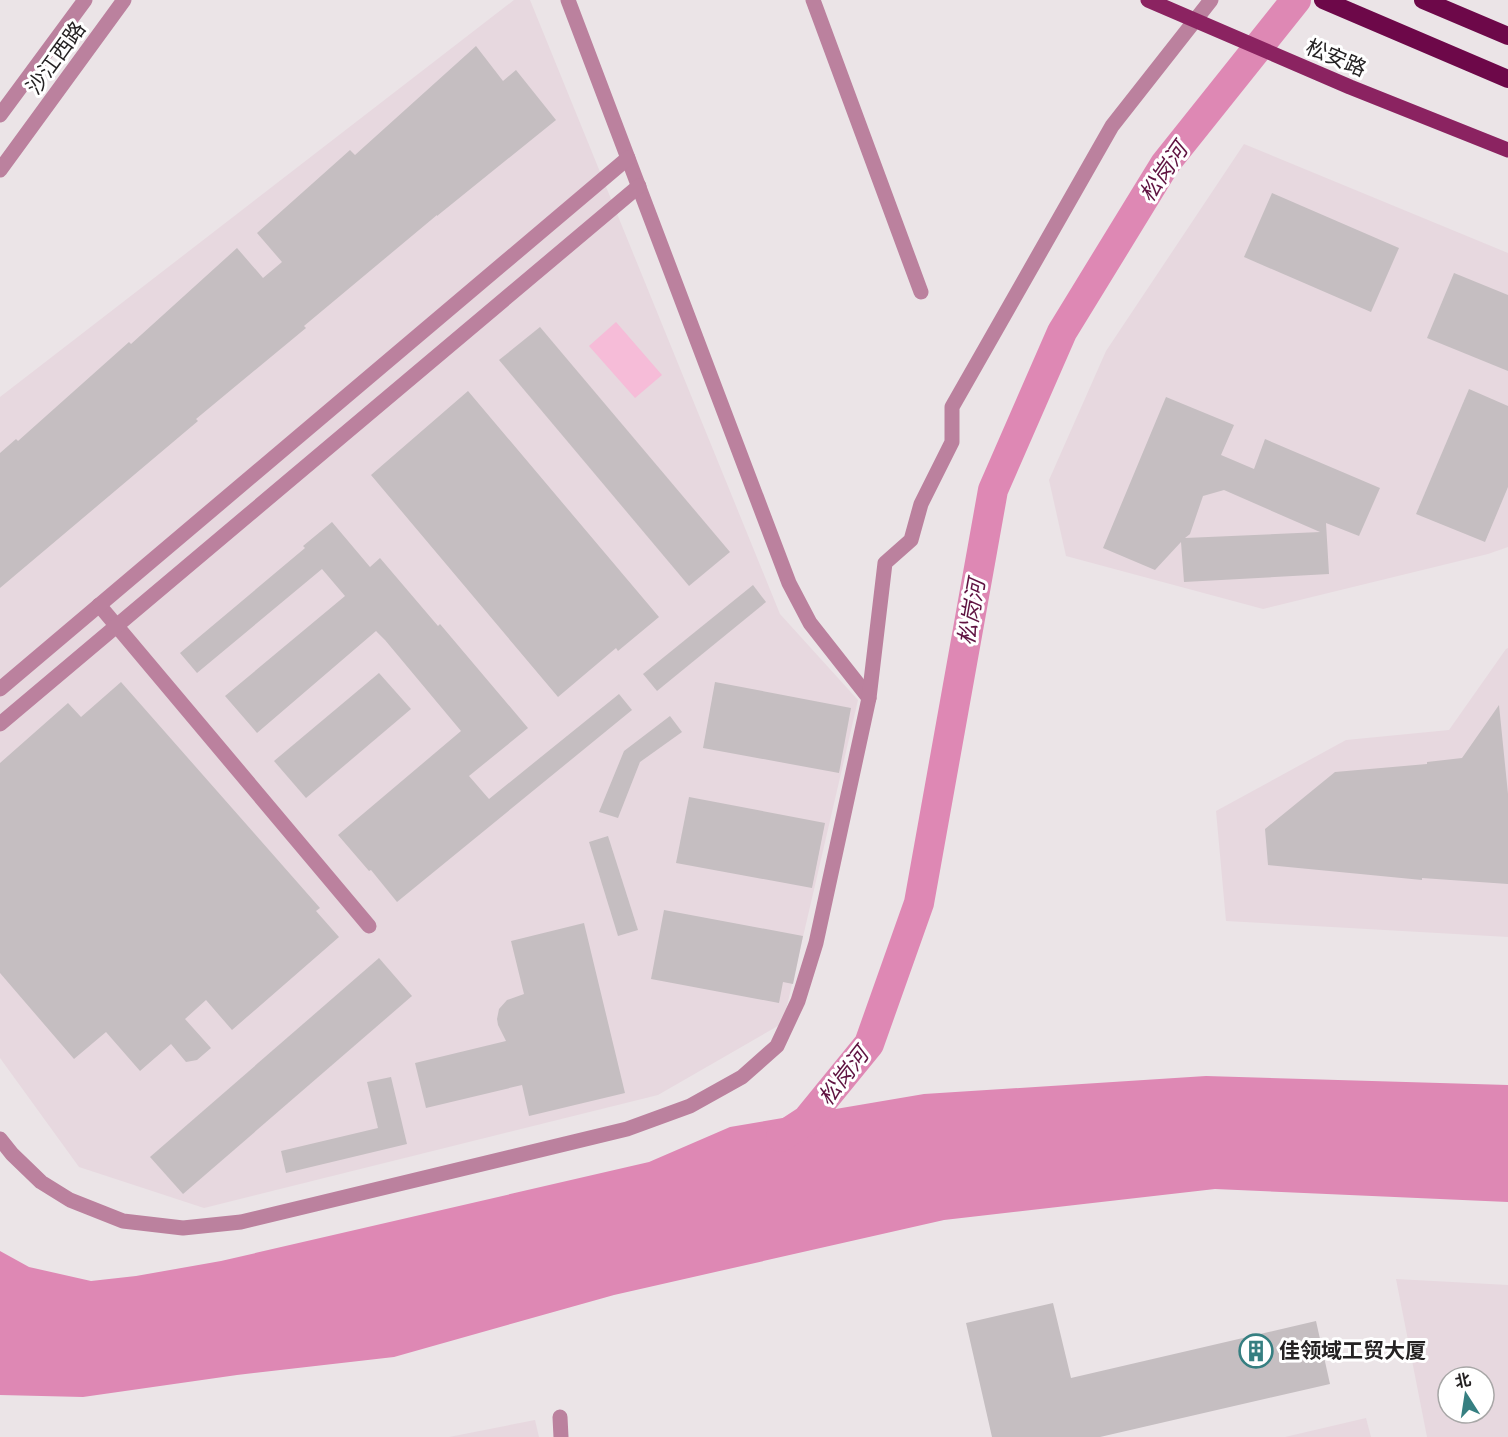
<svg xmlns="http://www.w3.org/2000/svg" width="1508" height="1437" font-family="'PT Sans Narrow','Noto Sans SC',sans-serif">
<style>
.built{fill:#e7d8df;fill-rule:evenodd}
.green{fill:#f6bcd8}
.water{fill:#de88b4}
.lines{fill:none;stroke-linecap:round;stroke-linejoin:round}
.river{stroke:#de88b4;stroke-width:30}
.building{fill:#c5bec1;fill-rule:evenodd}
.minor{stroke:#bb819e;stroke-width:15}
.major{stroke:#8b2361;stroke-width:15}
.highway{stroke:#6d0849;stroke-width:18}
.labels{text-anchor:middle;stroke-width:6;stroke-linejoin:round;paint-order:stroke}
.street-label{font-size:21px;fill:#252223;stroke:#fff}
.poi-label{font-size:21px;font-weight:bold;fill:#252223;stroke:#fff;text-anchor:start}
.water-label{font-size:22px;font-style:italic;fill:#5f1341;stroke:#fff}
</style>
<rect width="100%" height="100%" fill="#ebe4e7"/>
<g class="built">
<polygon points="514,0 530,0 780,614 858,700 783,1023 658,1095 204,1208 79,1167 0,1058 0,397"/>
<polygon points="1244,144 1508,253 1508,547 1488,554 1263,609 1066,556 1049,480 1106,351"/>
<polygon points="1508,648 1508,937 1226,921 1216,811 1346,740 1449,730 1506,649"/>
<path d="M1396,1279L1508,1285V1437H1427ZM1448,1377H1484V1413H1448Z"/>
<polygon points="1366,1418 1371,1437 1285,1437"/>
<polygon points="535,1420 539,1437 449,1437"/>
</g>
<polygon class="green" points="616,322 662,375 635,398 589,346"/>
<polygon class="water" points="1206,1076 1508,1085 1508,1202 1215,1189 944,1220 614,1295 394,1357 237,1375 83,1397 0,1395 0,1251 29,1267 91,1281 136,1276 221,1261 649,1162 730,1127 924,1094"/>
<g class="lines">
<polyline class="river" points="781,1137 807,1120 869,1044 919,903 993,490 1062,332 1165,164 1296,0"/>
</g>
<g class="building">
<polygon points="476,46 503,81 516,70 556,120 437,216 437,215 304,326 306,328 196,419 198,421 0,588 0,453 16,439 18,441 129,342 131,344 237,248 263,278 282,262 257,233 350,150 355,155"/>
<polygon points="1272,193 1399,248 1371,312 1244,257"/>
<polygon points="1454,273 1508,295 1508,371 1427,338"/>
<polygon points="540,327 730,552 689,586 499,360"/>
<polygon points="1469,389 1508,406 1508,487 1485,542 1416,514"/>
<polygon points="468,391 659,617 618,651 616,648 558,697 371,475"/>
<path d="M1166,397L1234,425L1221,455L1254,469L1265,439L1380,488L1359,536L1326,523L1329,574L1184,582L1181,542L1155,570L1103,548ZM1224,490L1320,532L1185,538L1190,534L1203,496Z"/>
<polygon points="332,522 370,567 380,558 438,626 440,624 528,728 469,776 489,799 619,694 632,710 397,902 371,870 369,871 338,835 461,731 385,640 376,631 257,733 225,696 345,596 322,569 197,673 180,653 305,548 303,546"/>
<polygon points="753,585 766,602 657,691 643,674"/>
<polygon points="379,673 411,709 306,798 274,761"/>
<polygon points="121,682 320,908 316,911 339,937 232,1030 206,1000 185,1019 211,1048 197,1060 186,1062 171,1044 140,1071 106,1032 74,1059 0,973 0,763 68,703 81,717"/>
<polygon points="715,682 851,708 839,773 703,748"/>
<polygon points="1499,705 1508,794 1508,884 1422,878 1422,880 1268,865 1265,829 1335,772 1427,764 1427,762 1462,758"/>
<polygon points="670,716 682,732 640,762 618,818 599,812 624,751"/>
<polygon points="689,797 825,823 812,888 676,863"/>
<polygon points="608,836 638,930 618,936 589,842"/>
<polygon points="664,910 803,936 793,984 783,982 779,1003 651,979"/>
<polygon points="584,923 625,1093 529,1116 522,1085 426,1108 415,1063 506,1041 498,1025 497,1019 499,1009 507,1000 524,994 511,941"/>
<polygon points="379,958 412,996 183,1194 150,1157"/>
<polygon points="391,1077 407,1144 286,1173 281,1151 378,1128 367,1082"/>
<polygon points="1053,1303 1071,1378 1316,1321 1330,1384 1100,1437 992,1437 966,1323"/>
</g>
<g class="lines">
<g class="minor">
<polyline points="568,0 789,583 810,623 869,698"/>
<polyline points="813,0 921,292"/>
<polyline points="0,115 85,0"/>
<polyline points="0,170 124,0"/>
<polyline points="99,605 369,926"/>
<polyline points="0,689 628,158"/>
<polyline points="0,724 639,186"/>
<polyline points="0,1139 12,1154 41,1182 70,1200 123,1221 183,1228 241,1222 627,1129 690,1106 742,1077 777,1046 798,1001 816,943 869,698 885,563 911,540 921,504 952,442 952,407 1112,126 1211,0"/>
<polyline points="560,1417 561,1437"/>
</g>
<polyline class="major" points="1148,0 1350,87 1508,150"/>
<g class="highway">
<polyline points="1323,0 1508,79"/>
<polyline points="1423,0 1508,36"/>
</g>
</g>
<defs>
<symbol id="building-ring" viewBox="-11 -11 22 22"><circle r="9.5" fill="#fff" stroke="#367f81" stroke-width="1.5"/><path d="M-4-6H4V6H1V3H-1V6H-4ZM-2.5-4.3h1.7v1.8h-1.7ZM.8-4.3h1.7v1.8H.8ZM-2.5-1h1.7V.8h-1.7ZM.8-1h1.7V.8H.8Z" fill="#367f81"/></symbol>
</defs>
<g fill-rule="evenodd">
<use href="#building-ring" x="1237" y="1332" width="38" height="38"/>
</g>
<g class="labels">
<g class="street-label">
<text transform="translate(56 58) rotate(-54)" y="7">沙江西路</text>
<text transform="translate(1336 58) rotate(23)" y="7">松安路</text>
</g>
<g class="poi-label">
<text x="1279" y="1358">佳领域工贸大厦</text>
</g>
<g class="water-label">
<text transform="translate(1163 172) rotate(-55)" y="8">松岗河</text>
<text transform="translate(971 612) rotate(-80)" y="8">松岗河</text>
<text transform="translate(843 1076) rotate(-52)" y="8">松岗河</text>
</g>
</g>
<g transform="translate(1466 1395) rotate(348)"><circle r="28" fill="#ffffff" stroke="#a8a7a7" stroke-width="1.5"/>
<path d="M0-4.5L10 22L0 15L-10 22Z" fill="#367f81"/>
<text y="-9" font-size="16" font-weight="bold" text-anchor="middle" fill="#252223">北</text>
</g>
</svg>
